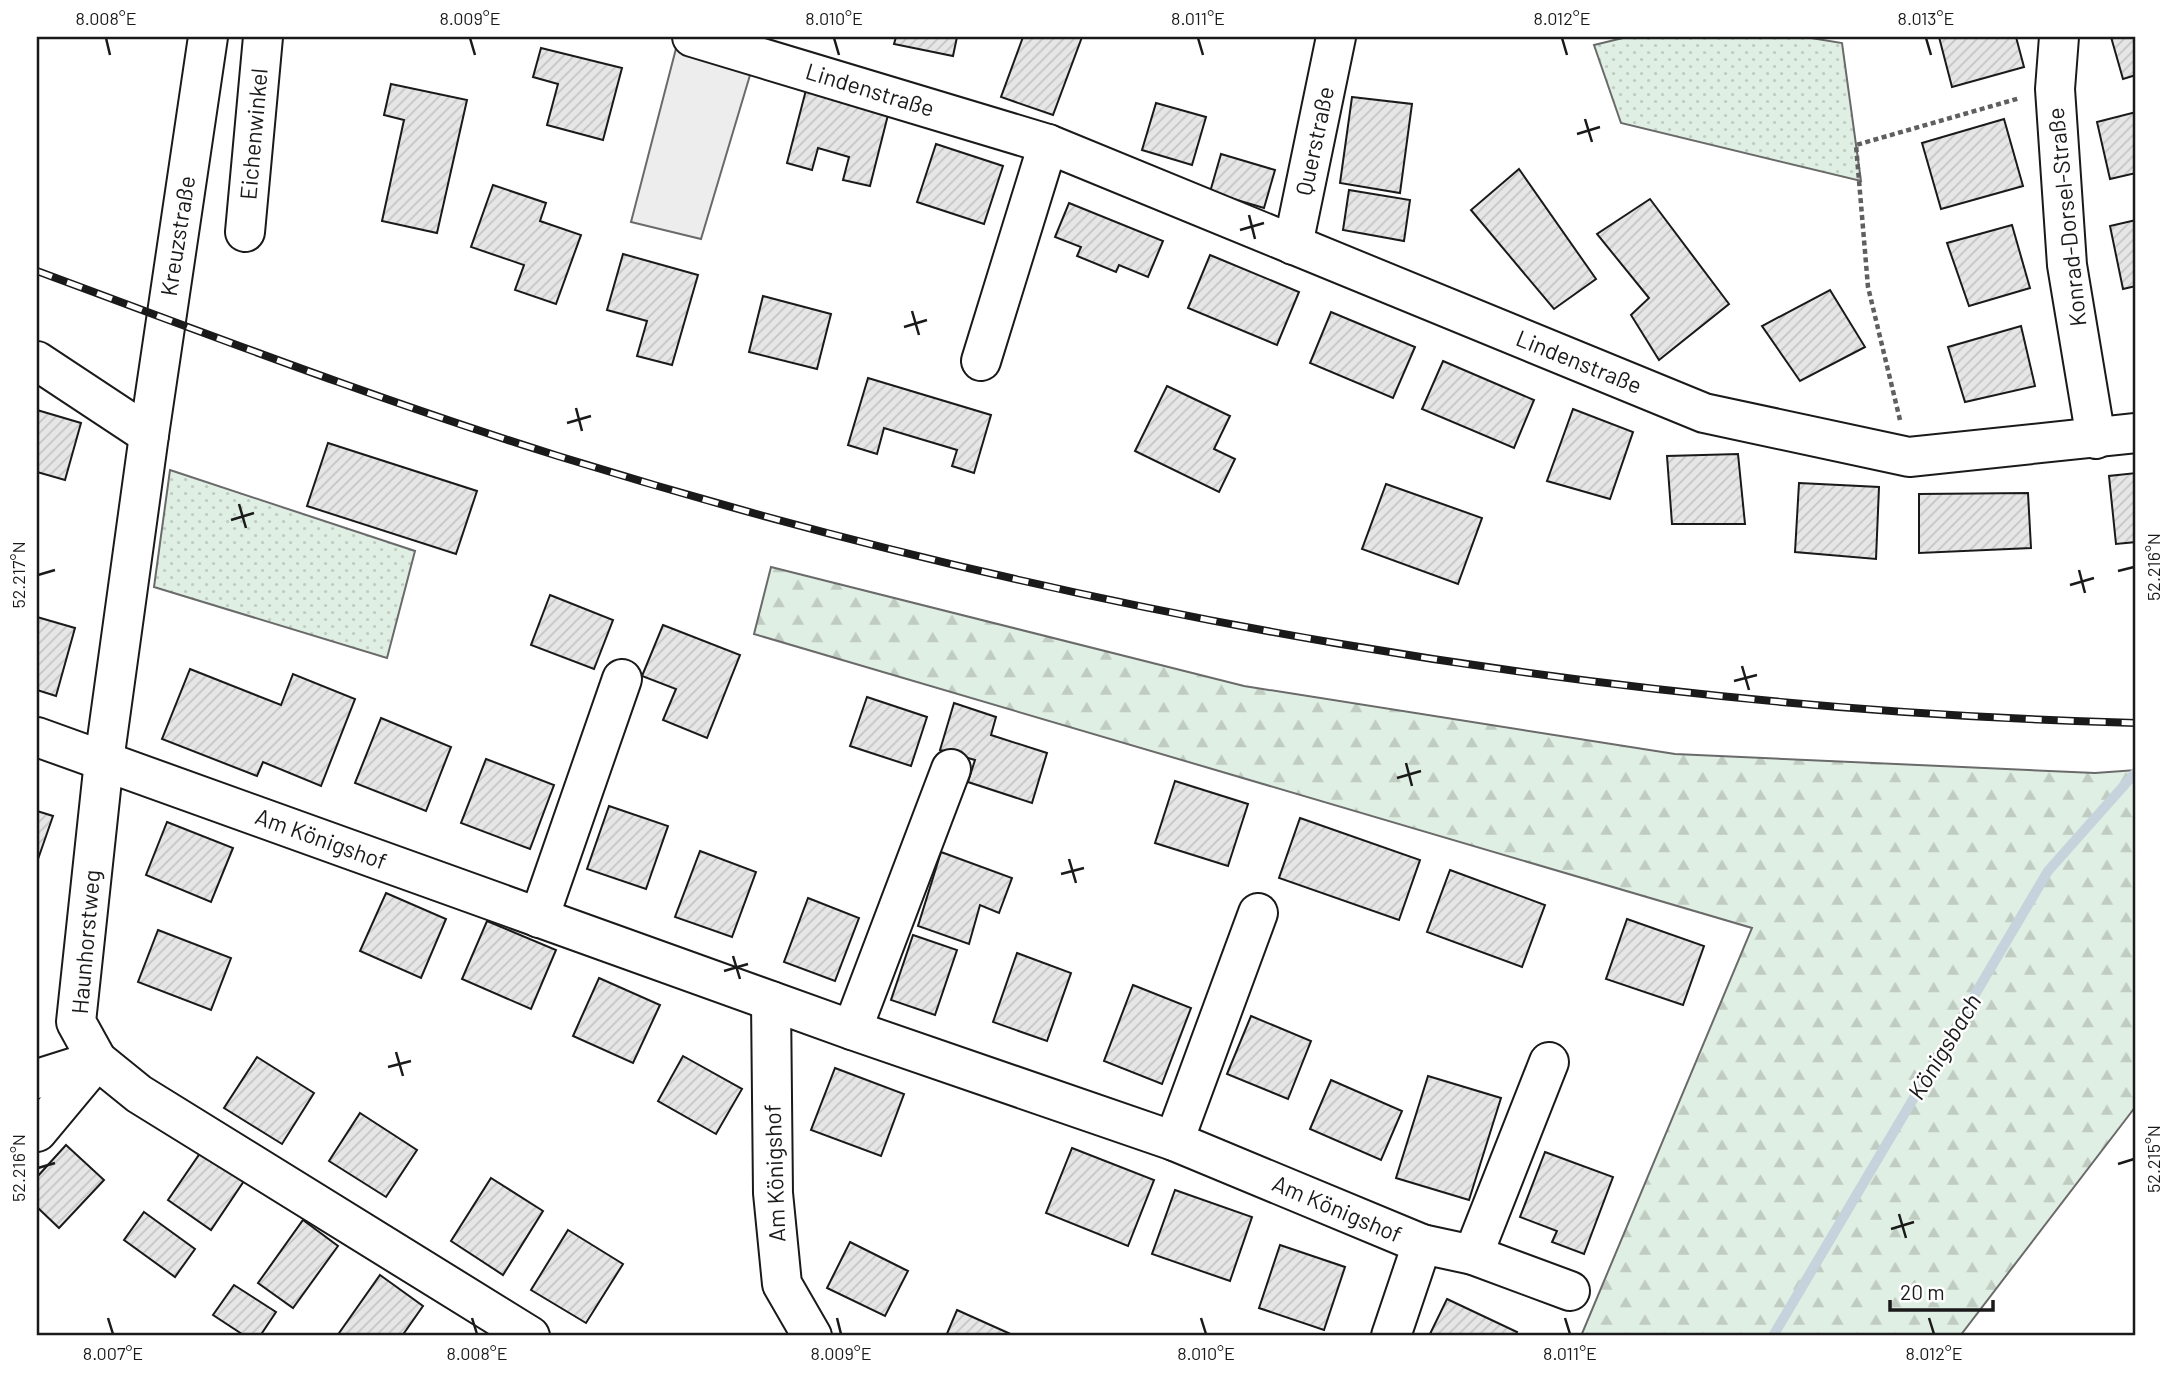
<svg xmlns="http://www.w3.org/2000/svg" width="2173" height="1373" font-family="Barlow,sans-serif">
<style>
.forest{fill:url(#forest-firs);stroke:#6a6a6a;stroke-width:2}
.park{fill:url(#park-dots);stroke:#6a6a6a;stroke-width:2}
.parking{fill:#ededed;stroke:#6a6a6a;stroke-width:2}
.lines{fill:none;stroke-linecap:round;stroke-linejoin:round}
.stream{stroke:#c6d2dc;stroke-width:10}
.building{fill:url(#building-hatch);stroke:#1a1a1a;stroke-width:2}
.minor-casing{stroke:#1a1a1a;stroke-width:42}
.path{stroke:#5f5f5f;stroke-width:4.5;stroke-dasharray:5 3.5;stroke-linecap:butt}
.minor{stroke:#fff;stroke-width:38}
.rail-casing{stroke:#1a1a1a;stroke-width:8}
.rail{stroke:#fff;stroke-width:5;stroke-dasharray:16;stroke-linecap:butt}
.ticks{fill:none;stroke:#1a1a1a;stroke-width:2.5}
.labels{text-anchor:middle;stroke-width:5;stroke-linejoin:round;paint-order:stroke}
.street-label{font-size:23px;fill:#1a1a1a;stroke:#fff}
.water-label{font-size:24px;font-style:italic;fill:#1a1a1a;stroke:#fff}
.neatline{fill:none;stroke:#1a1a1a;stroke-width:2.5}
.ticks-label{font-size:18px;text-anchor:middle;fill:#1a1a1a}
</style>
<defs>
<pattern id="forest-firs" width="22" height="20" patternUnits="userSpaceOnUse" patternTransform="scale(1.75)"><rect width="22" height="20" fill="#e0efe3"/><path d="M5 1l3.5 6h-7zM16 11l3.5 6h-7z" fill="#c0ccc2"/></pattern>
<pattern id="park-dots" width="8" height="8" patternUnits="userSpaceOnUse" patternTransform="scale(1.75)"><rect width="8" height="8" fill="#e0efe3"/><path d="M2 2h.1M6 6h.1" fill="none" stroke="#c0ccc2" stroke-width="1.8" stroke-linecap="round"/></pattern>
<pattern id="building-hatch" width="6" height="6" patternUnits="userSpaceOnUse" patternTransform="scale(1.75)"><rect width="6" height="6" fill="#e6e6e6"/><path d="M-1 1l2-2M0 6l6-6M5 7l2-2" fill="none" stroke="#c5c5c5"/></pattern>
</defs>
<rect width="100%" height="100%" fill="#fff"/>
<polygon class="forest" points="771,567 1244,686 1675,754 2095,773 2136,770 2136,1106 1960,1336 1581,1336 1752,928 754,634"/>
<g class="park">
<polygon points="1627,37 1805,37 1842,43 1861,181 1621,123 1594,45"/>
<polygon points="170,470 415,551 387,658 154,587"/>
</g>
<polygon class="parking" points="679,37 756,55 701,239 631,222"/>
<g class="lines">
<polyline class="stream" points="1773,1336 2048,871 2136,772"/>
</g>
<g class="building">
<polygon points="896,37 957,37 953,56 894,44"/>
<polygon points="1023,37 1082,37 1053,115 1001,97"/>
<polygon points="1939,37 2016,37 2024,67 1952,87"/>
<polygon points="2111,37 2136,37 2136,75 2123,79"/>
<polygon points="541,48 622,68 603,140 547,125 558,84 533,77"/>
<polygon points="391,84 467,100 437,233 382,221 404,120 384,115"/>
<polygon points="806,90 889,111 870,186 843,180 849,157 818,148 812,170 787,163"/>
<polygon points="1352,97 1412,104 1400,193 1340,183"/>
<polygon points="1156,103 1206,117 1192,165 1142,150"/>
<polygon points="2136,112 2136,173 2110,179 2097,122"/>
<polygon points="2004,119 2023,186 1941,209 1922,143"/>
<polygon points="936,144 1003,166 984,224 917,202"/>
<polygon points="1221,154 1275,170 1264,208 1210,192"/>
<polygon points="1519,169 1596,279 1554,309 1471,210"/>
<polygon points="493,185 546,203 540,221 581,235 556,304 515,290 524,265 471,247"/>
<polygon points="1349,190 1410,200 1404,241 1343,230"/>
<polygon points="1650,199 1729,304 1659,360 1631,315 1649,298 1597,234"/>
<polygon points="1069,203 1163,241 1148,277 1119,265 1116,272 1077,256 1081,247 1055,237"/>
<polygon points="2136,220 2136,286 2123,289 2110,226"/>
<polygon points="2012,225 2030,288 1969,306 1947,243"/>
<polygon points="623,254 698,275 672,365 637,356 647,321 607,310"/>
<polygon points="1210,255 1299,292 1277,345 1188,308"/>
<polygon points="1830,290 1865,347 1800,381 1762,326"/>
<polygon points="763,296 831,314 817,369 749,352"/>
<polygon points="1331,312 1415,347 1393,398 1310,363"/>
<polygon points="2021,326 2035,386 1965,402 1948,347"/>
<polygon points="1443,361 1534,400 1514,448 1422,409"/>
<polygon points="868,378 991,415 974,473 952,466 957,450 884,428 877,454 848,445"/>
<polygon points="1167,386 1230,416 1214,449 1235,459 1219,492 1135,451"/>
<polygon points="1573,409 1633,432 1610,499 1547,481"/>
<polygon points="37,410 81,423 65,480 37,472"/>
<polygon points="328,443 477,491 456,554 307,506"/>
<polygon points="1738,454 1745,524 1672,524 1667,456"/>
<polygon points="2136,473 2136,542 2116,544 2109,476"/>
<polygon points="1799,483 1879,487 1876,559 1795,552"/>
<polygon points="1386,484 1482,518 1458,584 1362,549"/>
<polygon points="2028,493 2031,548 1919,553 1919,494"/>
<polygon points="550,595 613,620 594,669 531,645"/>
<polygon points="37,617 75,628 56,696 37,690"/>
<polygon points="663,625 740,655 707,738 663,720 676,689 642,676"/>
<polygon points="190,669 281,705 293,674 355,699 321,786 263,762 257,776 162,739"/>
<polygon points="867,697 927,717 911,766 850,746"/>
<polygon points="954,703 996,717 991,735 1047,753 1032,803 968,782 975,760 940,750"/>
<polygon points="381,718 451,747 426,811 355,783"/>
<polygon points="486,759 554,785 530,849 461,823"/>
<polygon points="1175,781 1248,804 1228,866 1155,843"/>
<polygon points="609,806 668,826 646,889 587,869"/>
<polygon points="37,811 53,816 37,862"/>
<polygon points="1300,818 1420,860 1399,920 1279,878"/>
<polygon points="167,822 233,848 211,902 146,875"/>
<polygon points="700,851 756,872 732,937 675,917"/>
<polygon points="941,852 1012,878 999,913 980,905 969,944 918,926"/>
<polygon points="1450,870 1545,905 1522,967 1427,932"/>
<polygon points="386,893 446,919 421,978 360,951"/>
<polygon points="808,898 859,918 835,981 784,962"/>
<polygon points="1627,919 1704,946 1683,1005 1606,979"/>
<polygon points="487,921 556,950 531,1009 462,979"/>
<polygon points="158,930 231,958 211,1010 138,982"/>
<polygon points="913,935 957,950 935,1015 891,1000"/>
<polygon points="1017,953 1071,973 1047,1041 993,1022"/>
<polygon points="599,978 660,1005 633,1063 573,1036"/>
<polygon points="1133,985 1191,1008 1162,1084 1104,1061"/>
<polygon points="1251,1016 1311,1041 1288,1099 1227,1074"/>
<polygon points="683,1056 742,1089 716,1134 658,1101"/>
<polygon points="257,1057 314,1093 282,1144 224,1108"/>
<polygon points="835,1068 904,1094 881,1156 811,1130"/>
<polygon points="1428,1076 1501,1098 1469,1200 1396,1178"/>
<polygon points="1331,1080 1402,1111 1381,1160 1310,1129"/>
<polygon points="360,1113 417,1150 386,1197 329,1161"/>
<polygon points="66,1145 104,1180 59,1228 37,1207 37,1177"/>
<polygon points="205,1146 248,1175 211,1230 168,1200"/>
<polygon points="1072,1148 1154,1180 1128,1246 1046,1213"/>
<polygon points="1545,1152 1613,1177 1584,1254 1552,1242 1557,1231 1520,1217"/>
<polygon points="491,1178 543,1211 503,1275 451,1241"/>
<polygon points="1175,1190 1252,1217 1230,1281 1152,1254"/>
<polygon points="144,1212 195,1249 175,1277 124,1240"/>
<polygon points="303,1220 338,1246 293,1308 258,1283"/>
<polygon points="568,1230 623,1264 586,1323 531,1290"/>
<polygon points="850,1242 908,1271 885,1316 827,1288"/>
<polygon points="1280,1245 1345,1267 1324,1330 1259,1308"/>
<polygon points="380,1275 423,1306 402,1336 337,1336"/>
<polygon points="234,1285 276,1312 260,1336 245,1336 213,1315"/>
<polygon points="1447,1299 1517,1332 1515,1336 1429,1336"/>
<polygon points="957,1310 1015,1336 946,1336"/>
</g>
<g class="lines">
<defs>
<g id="minor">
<polyline points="208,37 149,435 104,761 76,1022 97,1060 139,1094 530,1336"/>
<polyline points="692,37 1048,144 1704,413 1909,457 2136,433"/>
<polyline points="2059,37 2055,89 2067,265 2096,439"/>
<polyline points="245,232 263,37"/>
<polyline points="1293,245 1336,37"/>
<polyline points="37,361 149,435"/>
<polyline points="981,361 1048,144"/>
<polyline points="37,737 852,1030 1174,1141 1422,1244 1391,1336"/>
<polyline points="539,918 622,679"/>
<polyline points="771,1001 773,1193 782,1284 812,1336"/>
<polyline points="852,1030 951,769"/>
<polyline points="37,1079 97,1060"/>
<polyline points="37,1132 97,1060"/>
<polyline points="1174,1141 1258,913"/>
<polyline points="1422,1244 1473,1255 1549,1062"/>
<polyline points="1473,1255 1570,1291"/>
</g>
</defs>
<use href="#minor" class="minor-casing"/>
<polyline class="path" points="1900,420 1868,287 1856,145 2020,98"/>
<use href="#minor" class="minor"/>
<defs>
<path id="rail" d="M37,271C210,335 382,401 558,456C1067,614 1603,709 2136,723"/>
</defs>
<use href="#rail" class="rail-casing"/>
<use href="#rail" class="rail"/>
</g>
<path class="ticks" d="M106,38L110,55M470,38L475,55M834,38L839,55M1198,38L1203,55M1562,38L1567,55M1926,38L1931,55M1585,119L1592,142M1577,134L1600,127M1249,215L1255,239M1240,230L1264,223M912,311L919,335M904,327L927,320M576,408L582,431M567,423L591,416M239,504L246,528M231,520L254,513M2079,570L2085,593M2118,571L2134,567M38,575L55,570M2070,585L2094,578M1742,666L1749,690M1734,681L1757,675M1406,763L1412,786M1397,778L1421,771M1069,859L1076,883M1061,874L1084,868M733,956L740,979M724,971L748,964M396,1052L403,1076M388,1067L411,1061M2118,1164L2134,1159M38,1168L55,1163M1899,1214L1906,1238M1891,1229L1914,1222M108,1318L113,1334M472,1318L477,1334M837,1318L841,1334M1201,1318L1206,1334M1565,1318L1570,1334M1929,1318L1934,1334"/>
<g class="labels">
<g class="street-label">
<text transform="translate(870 90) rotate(17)" y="8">Lindenstraße</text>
<text transform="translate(254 134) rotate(-85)" y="8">Eichenwinkel</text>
<text transform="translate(1315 141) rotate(-78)" y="8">Querstraße</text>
<text transform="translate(2067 217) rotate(-96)" y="8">Konrad-Dorsel-Straße</text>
<text transform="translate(178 236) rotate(-81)" y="8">Kreuzstraße</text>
<text transform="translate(1579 362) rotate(22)" y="8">Lindenstraße</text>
<text transform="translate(321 839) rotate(20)" y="8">Am Königshof</text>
<text transform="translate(86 942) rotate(-85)" y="8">Haunhorstweg</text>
<text transform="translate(775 1173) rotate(-92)" y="8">Am Königshof</text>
<text transform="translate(1337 1209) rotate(23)" y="8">Am Königshof</text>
</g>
<g class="water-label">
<text transform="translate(1945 1047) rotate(-59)" y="8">Königsbach</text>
</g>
</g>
<rect width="2173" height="1373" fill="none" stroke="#ffffff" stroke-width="77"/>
<path d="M1890 1300v10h103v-10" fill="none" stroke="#1a1a1a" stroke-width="3.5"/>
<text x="1900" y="1300" font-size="21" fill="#1a1a1a" stroke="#ffffff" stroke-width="5" paint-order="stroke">20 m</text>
<rect x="38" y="38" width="2096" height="1296" class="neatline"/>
<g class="ticks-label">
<text x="106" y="25">8.008°E</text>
<text x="470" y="25">8.009°E</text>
<text x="834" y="25">8.010°E</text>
<text x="1198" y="25">8.011°E</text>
<text x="1562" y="25">8.012°E</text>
<text x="1926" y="25">8.013°E</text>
<text transform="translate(2154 567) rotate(-90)" y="6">52.216°N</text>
<text transform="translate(19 575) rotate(-90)" y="6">52.217°N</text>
<text transform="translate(2154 1159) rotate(-90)" y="6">52.215°N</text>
<text transform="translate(19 1168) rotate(-90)" y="6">52.216°N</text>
<text x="113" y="1360">8.007°E</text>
<text x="477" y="1360">8.008°E</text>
<text x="841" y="1360">8.009°E</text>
<text x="1206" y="1360">8.010°E</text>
<text x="1570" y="1360">8.011°E</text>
<text x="1934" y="1360">8.012°E</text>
</g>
</svg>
